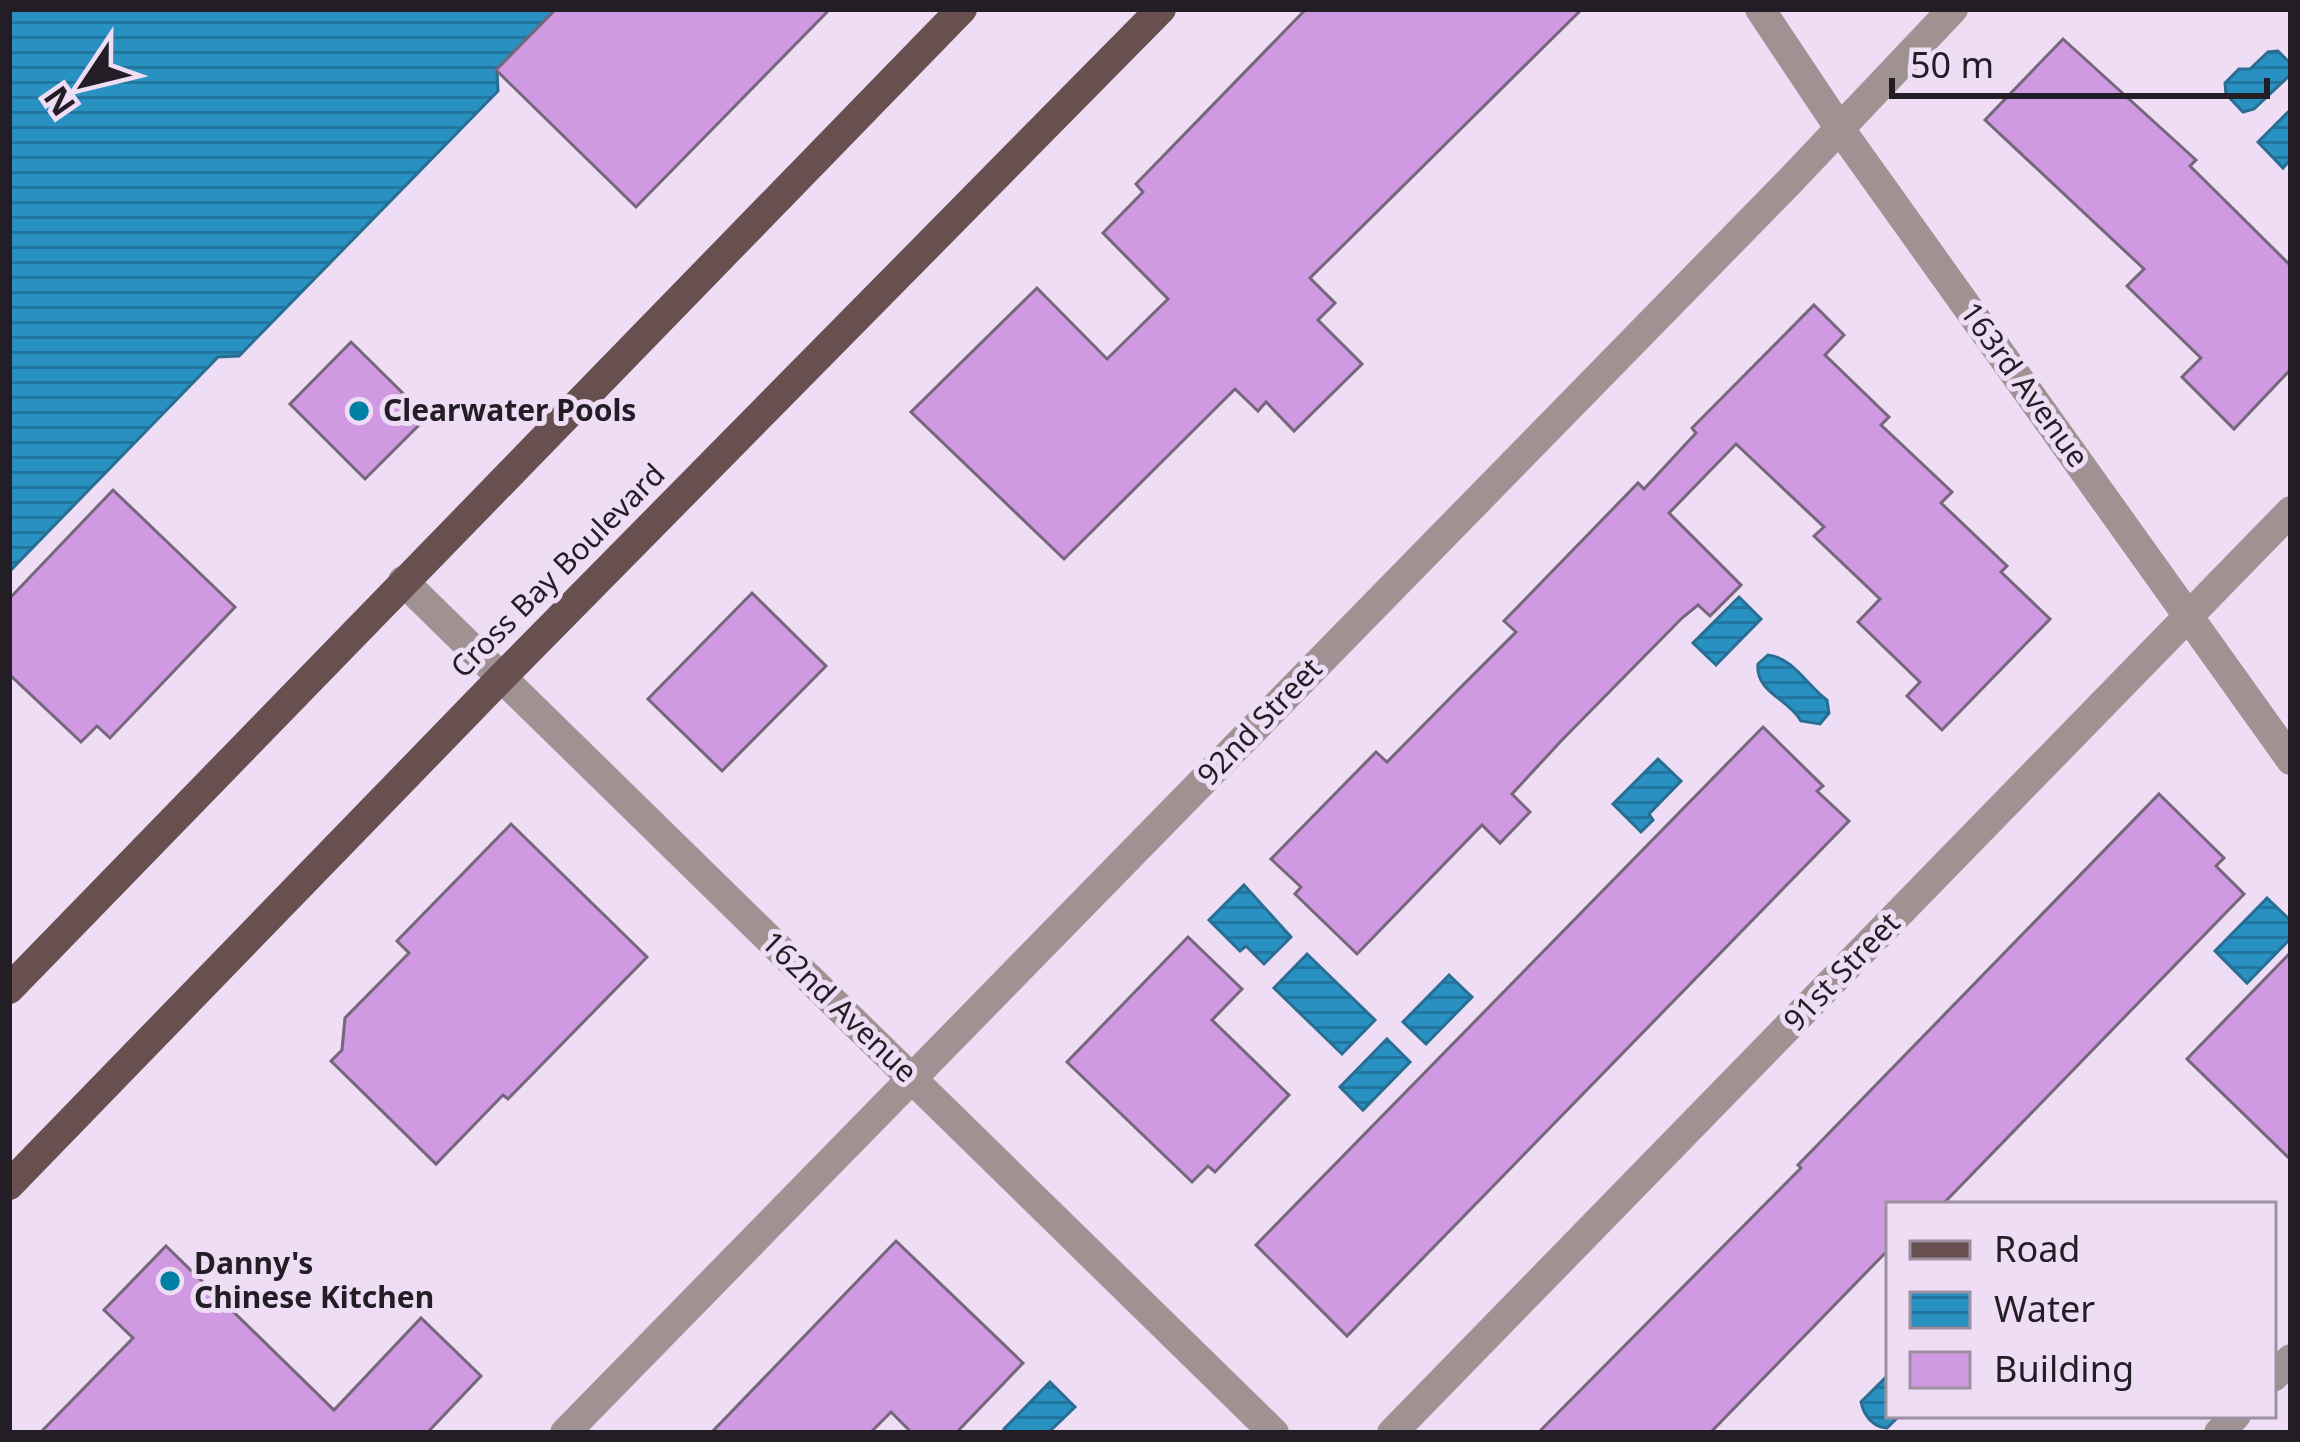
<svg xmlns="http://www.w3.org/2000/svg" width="2300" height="1442" font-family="'Noto Sans',sans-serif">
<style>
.water{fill:url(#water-rules);stroke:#276e92;stroke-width:3}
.building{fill:#d09ae2;stroke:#76667b;stroke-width:3}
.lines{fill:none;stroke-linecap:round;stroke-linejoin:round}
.minor{stroke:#a09292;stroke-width:30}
.major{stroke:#67504f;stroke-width:30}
.poi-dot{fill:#0080a5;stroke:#eeddf4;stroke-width:4.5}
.labels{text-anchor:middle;stroke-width:10;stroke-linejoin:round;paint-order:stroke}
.street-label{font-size:30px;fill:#231d25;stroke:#eeddf4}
.poi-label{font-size:30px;font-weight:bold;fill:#231d25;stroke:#eeddf4;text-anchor:start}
</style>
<defs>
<pattern id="water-rules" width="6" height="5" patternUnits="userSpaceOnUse" patternTransform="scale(3)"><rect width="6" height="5" fill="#2991c1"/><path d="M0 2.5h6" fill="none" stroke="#23769d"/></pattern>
</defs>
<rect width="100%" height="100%" fill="#eeddf4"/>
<g class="water">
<polygon points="9,9 556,9 497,70 498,91 239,356 218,357 9,572"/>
<polygon points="2278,51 2291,64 2290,75 2254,109 2243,112 2226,94 2225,83 2239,69 2250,69 2268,52"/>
<polygon points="2291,109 2291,159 2283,168 2258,142"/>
<polygon points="1739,597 1761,619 1716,665 1693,643"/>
<path d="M1768,655C1794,658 1807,686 1827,700L1829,713L1820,724L1801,721C1789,699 1755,692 1758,664Z"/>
<polygon points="1658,759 1681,781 1649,814 1653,820 1641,832 1613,804"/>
<polygon points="1244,885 1291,937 1264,964 1246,946 1240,951 1209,920"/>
<polygon points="2267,898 2291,921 2291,938 2247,983 2215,951"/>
<polygon points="1307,954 1375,1020 1342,1054 1274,988"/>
<polygon points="1449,975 1472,997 1426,1044 1403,1022"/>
<polygon points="1387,1039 1410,1062 1363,1110 1340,1087"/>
<path d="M1889,1374V1415H1900L1887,1428C1873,1427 1864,1416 1861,1402Z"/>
<polygon points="1050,1382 1075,1407 1048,1433 1008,1433 1004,1429"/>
</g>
<g class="building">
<polygon points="556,9 830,9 636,207 496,70"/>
<polygon points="1306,9 1582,9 1310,278 1335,303 1318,320 1362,364 1294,431 1266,402 1258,411 1235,389 1064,559 911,412 1037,288 1107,359 1168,299 1103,233 1143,192 1136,184"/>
<polygon points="2063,39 2196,160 2190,166 2291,266 2291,369 2234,429 2182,377 2201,358 2127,286 2144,269 1985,120"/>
<polygon points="1814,305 1844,335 1825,355 1889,417 1881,425 1952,492 1941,503 2007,566 2001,572 2050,619 1942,730 1907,696 1920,682 1858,622 1880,599 1814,536 1824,527 1736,444 1669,513 1741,585 1710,616 1698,605 1682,618 1561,741 1512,794 1530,812 1500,843 1482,825 1357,954 1295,894 1301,887 1271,859 1376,752 1387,762 1459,689 1516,632 1504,621 1638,483 1644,489 1696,433 1692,428"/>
<polygon points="351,342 427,417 365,479 290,404"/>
<polygon points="113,490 235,607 110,738 97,726 81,742 9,674 9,599"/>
<polygon points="752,593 826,666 722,771 648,699"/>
<polygon points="1763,727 1823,786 1817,791 1849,821 1347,1336 1256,1245"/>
<polygon points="2159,794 2224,858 2216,866 2244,894 1942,1205 1889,1205 1889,1249 1710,1433 1538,1433 1801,1168 1798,1165"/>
<polygon points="511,824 647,957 508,1099 503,1095 436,1164 331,1061 342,1050 345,1018 409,953 397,941"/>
<polygon points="1188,937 1242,989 1212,1020 1289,1095 1215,1172 1208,1166 1192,1182 1067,1062"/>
<polygon points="2291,952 2291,1160 2187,1059"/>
<polygon points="896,1241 1023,1363 956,1433 912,1433 891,1412 870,1433 711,1433"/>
<polygon points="166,1246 334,1410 421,1318 481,1376 427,1433 40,1433 133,1338 104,1310"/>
</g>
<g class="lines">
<g class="minor">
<polyline points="1760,9 1840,129 2291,760"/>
<polyline points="403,581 1274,1433"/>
<polyline points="2273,1377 2291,1359"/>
<polyline points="565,1433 1791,180 1953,9"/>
<polyline points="1392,1433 2291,511"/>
<polyline points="2219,1433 2236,1415"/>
</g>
<g class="major">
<polyline points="9,989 962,9"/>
<polyline points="9,1185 501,678 1161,9"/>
</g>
</g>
<g class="poi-dot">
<circle cx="359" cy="411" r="12"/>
<circle cx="170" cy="1281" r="12"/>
</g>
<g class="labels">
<g class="street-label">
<text transform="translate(2024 385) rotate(54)" y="10">163rd Avenue</text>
<text transform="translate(558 571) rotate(-45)" y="10">Cross Bay Boulevard</text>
<text transform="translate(1260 722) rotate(-46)" y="10">92nd Street</text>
<text transform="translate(1842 972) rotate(-46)" y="10">91st Street</text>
<text transform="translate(839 1007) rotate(44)" y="10">162nd Avenue</text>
</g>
<g class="poi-label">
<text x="383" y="421">Clearwater Pools</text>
<text x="194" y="1274">Danny's<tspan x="194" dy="34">Chinese Kitchen</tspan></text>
</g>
</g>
<rect width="2300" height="1442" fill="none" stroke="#231d25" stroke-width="24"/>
<rect x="1886" y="1202" width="390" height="216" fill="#eeddf4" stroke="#9d90a1" stroke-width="3"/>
<rect x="1910" y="1241" width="60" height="18" fill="#67504f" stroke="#9d90a1" stroke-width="3"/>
<text x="1994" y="1262" font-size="36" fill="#231d25">Road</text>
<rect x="1910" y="1292" width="60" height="36" fill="url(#water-rules)" stroke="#9d90a1" stroke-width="3"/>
<text x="1994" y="1322" font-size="36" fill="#231d25">Water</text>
<rect x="1910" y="1352" width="60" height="36" fill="#d09ae2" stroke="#9d90a1" stroke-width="3"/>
<text x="1994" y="1382" font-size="36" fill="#231d25">Building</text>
<g transform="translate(84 84) rotate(235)" stroke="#eeddf4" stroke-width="9" paint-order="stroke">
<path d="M0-9L21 45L0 30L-21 45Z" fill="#231d25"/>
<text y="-18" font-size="33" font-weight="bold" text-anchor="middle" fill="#231d25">N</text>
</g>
<path d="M1892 78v18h375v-18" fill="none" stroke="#231d25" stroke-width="6"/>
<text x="1910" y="78" font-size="36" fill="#231d25" stroke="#eeddf4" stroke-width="9" paint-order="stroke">50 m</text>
</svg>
